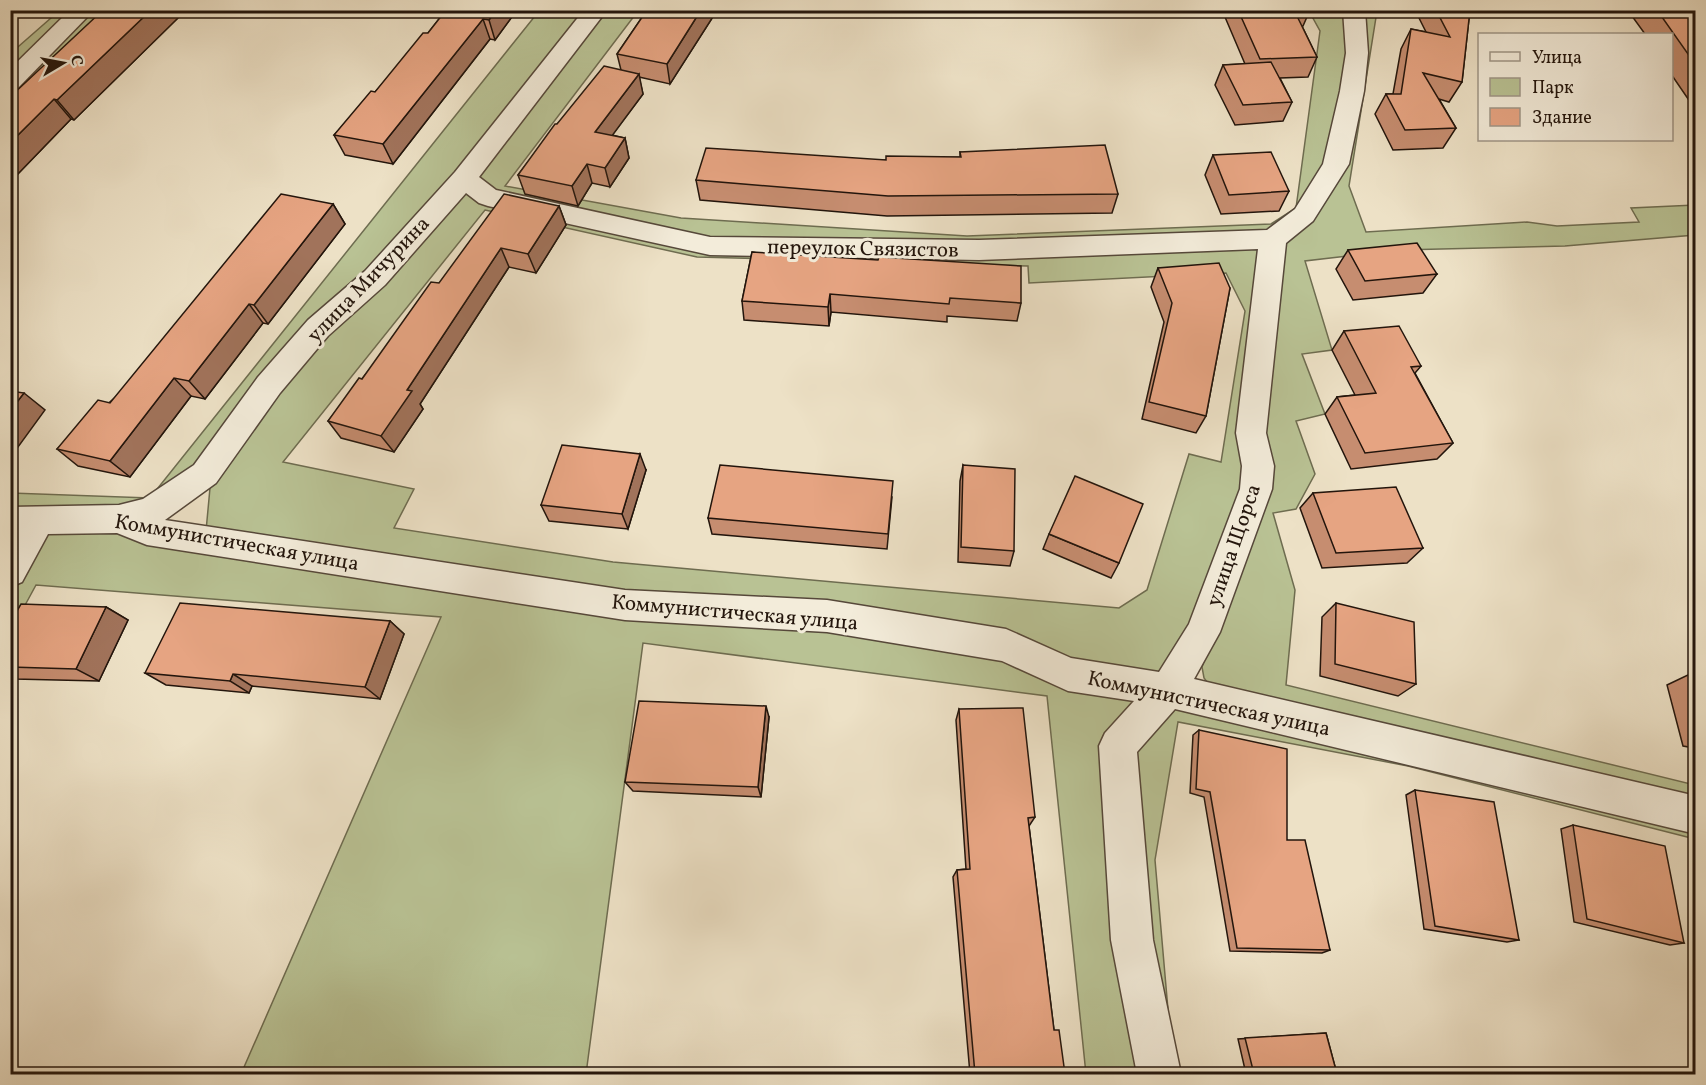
<svg xmlns="http://www.w3.org/2000/svg" width="1706" height="1085" font-family="Vollkorn,serif">
<style>
.green{fill:#b9c294;stroke:#6e6c50;stroke-width:1.5;fill-rule:evenodd}
.lines{fill:none;stroke-linecap:round;stroke-linejoin:round}
.minor-casing{stroke:#56483a;stroke-width:3}
.minor{fill:#f3ecda;fill-rule:evenodd}
.wall{fill:#c68d70;stroke:#23150c;stroke-width:1.5}
.shaded-wall{fill:#a1735b;stroke:#23150c;stroke-width:1.5}
.building{fill:#e6a482;stroke:#23150c;stroke-width:1.5}
.labels{text-anchor:middle;stroke-width:6;stroke-linejoin:round;paint-order:stroke}
.street-label{font-size:21px;fill:#23150c;stroke:#f3ecda}
</style>
<rect width="100%" height="100%" fill="#ede1c6"/>
<filter id="stains"><feTurbulence type="fractalNoise" baseFrequency=".00333" numOctaves="4"/><feColorMatrix values="0 0 0 0 .2 0 0 0 0 .09 0 0 0 0 .02 0 0 0 .5 -.17"/></filter>
<radialGradient id="worn" r=".72"><stop offset=".6" stop-color="#630" stop-opacity="0"/><stop offset="1" stop-color="#630" stop-opacity=".3"/></radialGradient>
<g class="green">
<polygon points="59,11 79,11 11,79 11,53"/>
<polygon points="88,11 116,11 11,114 11,89"/>
<polygon points="539,11 589,11 457,177 204,466 150,504 11,515 11,493 150,498"/>
<polygon points="604,11 638,11 505,186 681,218 967,236 1271,224 1296,208 1320,31 1309,11 1347,11 1350,53 1331,162 1300,212 1269,236 978,246 714,241 497,192 474,177"/>
<polygon points="1361,11 1377,11 1349,186 1366,232 1527,222 1557,226 1639,222 1631,208 1695,205 1695,235 1565,246 1399,250 1305,261 1332,350 1302,354 1325,414 1296,421 1315,474 1296,509 1273,513 1295,590 1286,685 1695,785 1695,806 1214,691 1204,678 1202,667 1263,496 1262,434 1282,241 1311,218"/>
<path d="M466,187L710,249L1266,245L1250,462L1195,630L1159,682L627,595L206,531L210,488L220,465L277,386ZM485,210L697,257L1028,266L1029,283L1226,273L1245,311L1221,462L1189,454L1147,590L1119,608L613,562L394,528L414,489L283,462Z"/>
<polygon points="47,526 112,527 824,624 1001,655 1142,698 1116,946 1144,1074 1086,1074 1047,696 643,643 586,1074 241,1074 441,617 36,585 11,631 11,594"/>
<polygon points="1176,699 1695,826 1695,839 1408,766 1178,722 1155,860 1169,1021 1181,1074 1172,1074 1142,938 1129,747"/>
</g>
<g class="lines">
<defs>
<g id="minor">
<polygon points="70,10 94,10 18,88 10,90 10,69"/>
<path d="M584,10H607L479,177L496,190L710,237L979,240L1267,230L1295,209L1323,164L1340,91L1346,53L1343,10H1365L1368,53L1364,91L1349,164L1313,221L1286,243L1266,433L1274,466L1272,489L1220,632L1194,679L1696,796V834L1175,709L1137,752L1153,940L1181,1074H1137L1111,940L1099,746L1105,733L1134,701L1068,691L1002,661L827,632L625,620L147,545L117,533L48,534L22,582L10,587V539L13,535H10V507L119,505L143,499L194,465L258,377L308,320L365,271L455,172ZM466,193L479,203L488,206L710,255L979,260L1258,249L1236,433L1242,466L1240,489L1189,624L1159,672L1071,658L1006,629L827,600L625,590L165,520L216,483L280,393L328,336L385,285Z"/>
</g>
</defs>
<use href="#minor" class="minor-casing"/>
<use href="#minor" class="minor"/>
</g>
<g class="wall">
<polygon points="446,10 517,10 495,40 490,39 393,164 345,155 334,135 375,92 428,33"/>
<polygon points="647,10 716,10 716,12 670,84 639,77 643,94 612,135 625,138 629,158 610,187 592,183 578,206 525,194 518,175 557,124 621,70 617,54"/>
<polygon points="1222,10 1310,10 1303,26 1302,26 1317,57 1308,77 1280,78 1292,102 1283,121 1235,125 1215,85 1223,65 1245,64"/>
<polygon points="1415,10 1470,10 1462,82 1449,102 1439,99 1456,128 1443,148 1393,150 1375,114 1386,94 1393,94 1401,49 1411,29 1426,32"/>
<polygon points="1605,10 1695,10 1695,109 1671,74 1671,34 1645,34 1632,16 1608,16"/>
<polygon points="178,18 74,120 71,119 14,178 16,180 10,185 10,97"/>
<polygon points="960,152 1118,194 1112,213 887,216 700,200 696,180 886,160 960,157"/>
<polygon points="1213,155 1289,191 1279,211 1221,214 1205,175"/>
<polygon points="333,204 345,224 268,324 263,323 205,399 191,396 130,477 78,466 57,449"/>
<polygon points="559,206 566,225 536,273 509,267 420,404 423,409 394,452 341,438 328,421 439,283"/>
<polygon points="1348,250 1437,274 1423,293 1353,300 1336,269"/>
<polygon points="752,252 1021,303 1017,321 947,316 947,322 831,312 829,326 744,320 742,301"/>
<polygon points="1158,268 1230,288 1206,416 1196,433 1142,419 1164,322 1151,287"/>
<polygon points="1344,331 1421,366 1415,373 1453,443 1437,459 1351,469 1325,414 1337,397 1355,395 1332,350"/>
<polygon points="963,465 1014,551 1010,566 958,562 960,481"/>
<polygon points="646,470 628,529 549,521 541,505"/>
<polygon points="1313,493 1423,548 1407,563 1322,568 1300,508"/>
<polygon points="892,497 887,549 712,534 708,518"/>
<polygon points="1049,534 1119,563 1111,578 1043,549"/>
<polygon points="1336,603 1416,684 1398,696 1320,676 1322,617"/>
<polygon points="106,607 128,620 99,681 14,679 10,677 10,623"/>
<polygon points="390,621 404,634 380,699 252,686 249,693 166,685 145,673"/>
<polygon points="1692,673 1695,674 1695,748 1683,746 1667,685"/>
<polygon points="959,709 1035,817 1029,826 1054,1030 1065,1074 970,1074 953,877 957,870 966,869 956,720"/>
<polygon points="769,717 761,797 633,791 625,782"/>
<polygon points="1199,730 1287,840 1330,950 1322,953 1230,951 1204,797 1190,793 1193,735"/>
<polygon points="1415,790 1519,940 1507,942 1424,929 1406,795"/>
<polygon points="1573,825 1684,943 1670,945 1574,922 1561,829"/>
<polygon points="1326,1033 1337,1074 1246,1074 1238,1039"/>
</g>
<g class="shaded-wall">
<polygon points="151,10 173,10 178,18 74,120 57,100"/>
<polygon points="496,10 517,10 495,40 489,20"/>
<polygon points="701,10 716,10 716,12 670,84 667,64"/>
<polygon points="483,19 490,39 393,164 383,144"/>
<polygon points="639,74 643,94 600,152 595,132"/>
<polygon points="54,99 71,119 14,178 16,180 10,185 10,143"/>
<polygon points="625,138 629,158 610,187 605,168"/>
<polygon points="587,164 592,183 578,206 572,186"/>
<polygon points="333,204 345,224 268,324 254,305"/>
<polygon points="559,206 566,225 536,273 528,254"/>
<polygon points="501,248 509,267 420,404 423,409 394,452 381,436 407,390"/>
<polygon points="830,294 831,312 829,326 828,307"/>
<polygon points="249,304 263,323 205,399 189,381"/>
<polygon points="174,378 191,396 130,477 110,461"/>
<polygon points="24,393 45,410 10,458 10,411"/>
<polygon points="640,454 646,470 628,529 622,514"/>
<polygon points="106,607 128,620 99,681 76,669"/>
<polygon points="390,621 404,634 380,699 365,687"/>
<polygon points="233,674 252,686 249,693 230,681"/>
<polygon points="766,706 769,717 761,797 758,787"/>
</g>
<g class="building">
<polygon points="103,10 151,10 57,100 54,99 10,143 10,97"/>
<polygon points="446,10 496,10 489,20 483,19 383,144 334,135 371,91 375,92 423,33 428,33"/>
<polygon points="647,10 701,10 667,64 617,54"/>
<polygon points="1238,10 1294,10 1317,57 1260,59"/>
<polygon points="1436,10 1470,10 1462,82 1423,73 1456,128 1405,130 1386,94 1401,94 1411,29 1450,37"/>
<polygon points="1657,10 1695,10 1695,64"/>
<polygon points="1271,62 1292,102 1243,105 1223,65"/>
<polygon points="604,66 639,74 595,132 625,138 605,168 587,164 572,186 518,175 555,124 557,124"/>
<polygon points="1105,145 1118,194 888,196 696,180 706,148 886,160 886,156 961,157 960,152"/>
<polygon points="1271,152 1289,191 1229,195 1213,155"/>
<polygon points="281,194 333,204 254,305 249,304 189,381 174,378 110,461 57,449 98,400 110,403"/>
<polygon points="504,194 559,206 528,254 501,248 407,390 412,391 381,436 328,421 359,378 362,379 431,282 439,283"/>
<polygon points="1417,243 1437,274 1365,281 1348,250"/>
<polygon points="752,252 878,260 879,257 1021,266 1021,303 950,298 949,304 830,294 828,307 742,301"/>
<polygon points="1219,263 1230,288 1206,416 1149,402 1172,303 1158,268"/>
<polygon points="1399,326 1421,366 1411,367 1453,443 1365,453 1337,397 1376,393 1344,331"/>
<polygon points="10,391 24,393 10,411"/>
<polygon points="562,445 640,454 622,514 541,505"/>
<polygon points="720,465 893,481 888,534 708,518"/>
<polygon points="963,465 1015,469 1014,551 961,547"/>
<polygon points="1075,476 1143,504 1119,563 1049,534"/>
<polygon points="1396,487 1423,548 1336,553 1313,493"/>
<polygon points="180,603 390,621 365,687 233,674 230,681 145,673"/>
<polygon points="1336,603 1414,622 1416,684 1335,664"/>
<polygon points="21,604 106,607 76,669 10,667 10,623"/>
<polygon points="1692,673 1695,674 1695,684"/>
<polygon points="639,701 766,706 758,787 625,782"/>
<polygon points="1023,708 1035,817 1028,818 1054,1030 1059,1030 1065,1074 975,1074 957,870 970,869 959,709"/>
<polygon points="1199,730 1287,749 1287,840 1305,840 1330,950 1237,948 1210,792 1196,789"/>
<polygon points="1415,790 1494,802 1519,940 1435,926"/>
<polygon points="1573,825 1665,846 1684,943 1587,919"/>
<polygon points="1326,1033 1337,1074 1254,1074 1245,1038"/>
</g>
<g class="labels">
<g class="street-label">
<text transform="translate(863 248) rotate(1)" y="7">переулок Связистов</text>
<text transform="translate(368 279) rotate(-46)" y="7">улица Мичурина</text>
<text transform="translate(237 542) rotate(10)" y="7">Коммунистическая улица</text>
<text transform="translate(1233 545) rotate(-71)" y="7">улица Щорса</text>
<text transform="translate(735 612) rotate(5)" y="7">Коммунистическая улица</text>
<text transform="translate(1209 703) rotate(12)" y="7">Коммунистическая улица</text>
</g>
</g>
<rect width="1706" height="1085" fill="none" stroke="#ede1c6" stroke-width="36"/>
<rect x="12" y="12" width="1682" height="1061" fill="none" stroke="#23150c" stroke-width="3"/>
<rect x="18" y="18" width="1670" height="1049" fill="none" stroke="#23150c" stroke-width="1.5"/>
<rect x="1478" y="33" width="195" height="108" fill="#f3ecda" stroke="#a09688" stroke-width="1.5"/>
<rect x="1490" y="52" width="30" height="9" fill="#f3ecda" stroke="#a09688" stroke-width="1.5"/>
<text x="1532" y="63" font-size="18" fill="#23150c">Улица</text>
<rect x="1490" y="78" width="30" height="18" fill="#b9c294" stroke="#a09688" stroke-width="1.5"/>
<text x="1532" y="93" font-size="18" fill="#23150c">Парк</text>
<rect x="1490" y="108" width="30" height="18" fill="#e6a482" stroke="#a09688" stroke-width="1.5"/>
<text x="1532" y="123" font-size="18" fill="#23150c">Здание</text>
<g transform="translate(63 63) rotate(80)" stroke="#f3ecda" stroke-width="4.5" paint-order="stroke">
<path d="M0-4.5L10 22L0 15L-10 22Z" fill="#23150c"/>
<text y="-9" font-size="16" font-weight="bold" text-anchor="middle" fill="#23150c">С</text>
</g>
<rect width="100%" height="100%" filter="url(#stains)"/>
<rect width="100%" height="100%" fill="url(#worn)"/>
</svg>
